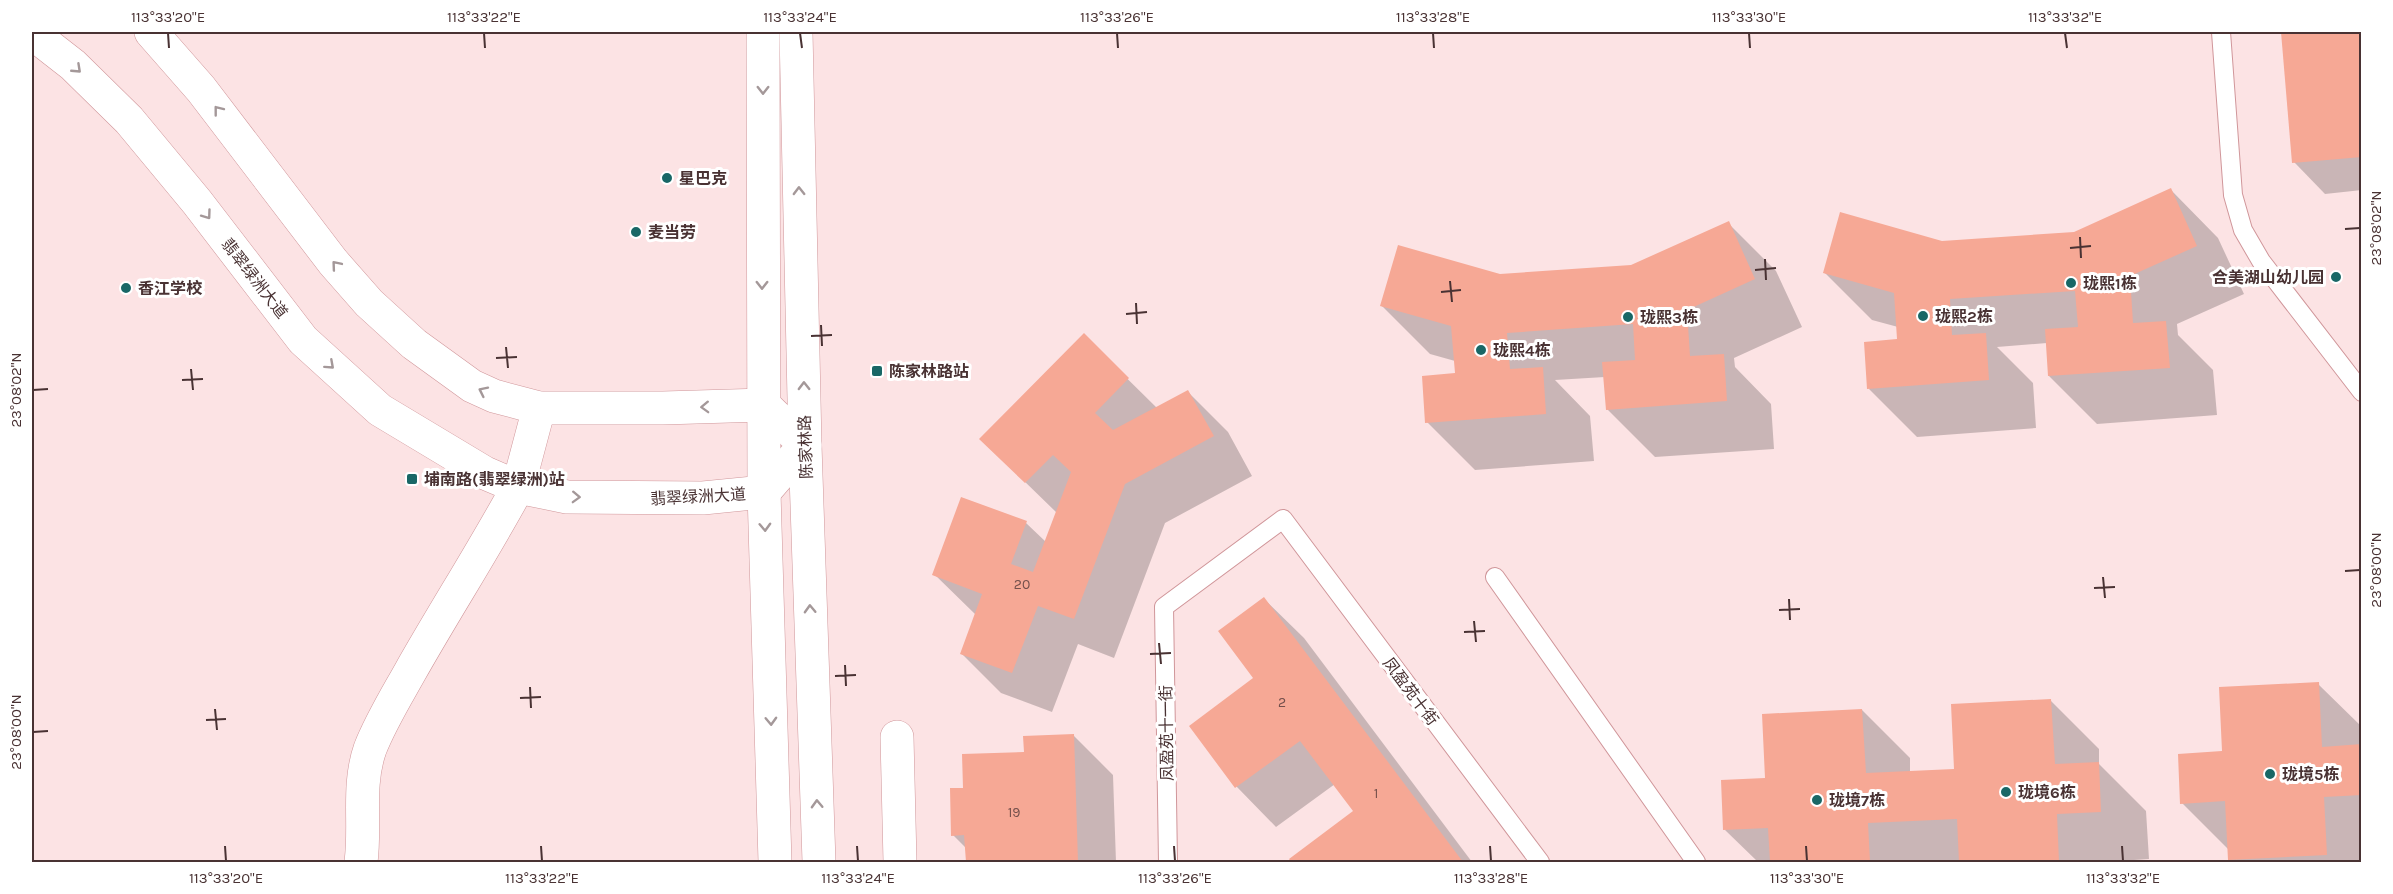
<svg xmlns="http://www.w3.org/2000/svg" width="2393" height="894" font-family="Karla,'Noto Sans SC',sans-serif">
<style>
.shadow{fill:#0003}
.building{fill:#f6a895}
.lines{fill:none;stroke-linecap:round;stroke-linejoin:round}
.service-casing{stroke:#d0969a;stroke-width:20}
.minor-casing{stroke:#d0969a;stroke-width:34}
.tertiary-casing{stroke:#d0969a;stroke-width:34}
.secondary-casing{stroke:#d0969a;stroke-width:34}
.service{stroke:#fff;stroke-width:18}
.minor{stroke:#fff;stroke-width:33}
.tertiary{stroke:#fff;stroke-width:33}
.secondary{stroke:#fff;stroke-width:33}
.oneway{stroke:#a49899}
.ticks{fill:none;stroke:#493233;stroke-width:2}
.poi-dot{fill:#196766;stroke:#fff;stroke-width:2}
.labels{text-anchor:middle;stroke-width:6;stroke-linejoin:round;paint-order:stroke}
.number-label{font-size:14px;fill:#74504c}
.poi-label{font-size:16px;font-weight:bold;fill:#493233;stroke:#fff;text-anchor:start}
.street-label{font-size:16px;fill:#493233;stroke:#fff}
.neatline{fill:none;stroke:#493233;stroke-width:2}
.ticks-label{font-size:15px;text-anchor:middle;fill:#493233}
</style>
<rect width="100%" height="100%" fill="#fce3e4"/>
<g class="shadow">
<polygon points="2283,32 2362,32 2362,190 2325,194 2294,162"/>
<polygon points="2171,190 2218,238 2244,294 2177,324 2178,335 2213,370 2217,415 2097,424 2049,376 2047,343 1997,347 2033,383 2036,428 1917,437 1869,389 1899,341 1898,327 1872,320 1824,272 1942,242 2075,233"/>
<polygon points="1728,223 1776,271 1802,327 1734,358 1735,367 1771,404 1774,449 1655,457 1607,409 1605,377 1555,380 1590,416 1594,461 1475,470 1427,422 1456,375 1455,361 1430,354 1382,306 1500,276 1632,266"/>
<polygon points="1084,336 1157,408 1188,392 1228,432 1252,476 1165,523 1114,658 1078,644 1052,712 1001,693 961,653 976,615 934,574 962,498 1026,523 1046,542 1057,513 1021,478"/>
<polygon points="1264,599 1304,638 1472,862 1293,862 1291,859 1355,812 1335,784 1276,827 1237,787 1191,726 1255,678"/>
<polygon points="2318,684 2362,727 2362,862 2232,862 2229,859 2229,850 2182,803 2224,753"/>
<polygon points="2051,701 2099,749 2099,764 2146,811 2149,859 2104,862 1758,862 1725,830 1767,780 1862,710 1910,758 1910,773 1956,770"/>
<polygon points="1073,735 1113,775 1116,862 967,862 967,849 953,835 964,789 1026,754"/>
</g>
<g class="building">
<polygon points="2281,32 2362,32 2362,157 2292,163"/>
<polygon points="2171,188 2197,246 2130,276 2133,323 2166,321 2170,368 2048,376 2045,329 2078,327 2075,291 1950,299 1952,335 1986,333 1989,380 1867,389 1864,342 1897,339 1894,293 1823,273 1840,212 1942,241 2074,232"/>
<polygon points="1729,221 1755,279 1687,310 1690,356 1724,354 1727,401 1606,410 1602,362 1635,360 1633,324 1507,333 1510,369 1543,367 1546,414 1425,423 1422,376 1455,373 1451,326 1380,306 1398,245 1500,274 1631,265"/>
<polygon points="1084,333 1129,378 1095,413 1113,430 1188,390 1214,436 1125,484 1074,619 1038,606 1012,673 960,654 982,594 932,575 961,497 1027,521 1011,564 1033,572 1071,472 1053,455 1025,483 979,439"/>
<polygon points="1264,597 1373,742 1463,862 1291,862 1289,859 1353,811 1300,741 1235,788 1189,726 1253,678 1218,631"/>
<polygon points="2319,682 2322,747 2362,744 2362,795 2324,797 2327,855 2228,860 2225,801 2180,804 2178,754 2222,751 2219,687"/>
<polygon points="2051,699 2055,764 2099,762 2101,812 2057,814 2059,862 1959,862 1957,819 1868,823 1870,862 1770,862 1768,828 1723,830 1721,780 1765,778 1762,714 1862,709 1866,773 1954,769 1951,704"/>
<polygon points="1074,734 1078,862 966,862 964,835 951,836 950,788 963,788 962,754 1024,752 1023,736"/>
</g>
<g class="lines">
<defs>
<g id="service">
<polyline points="2221,32 2233,195 2243,230 2261,261 2362,392"/>
<polyline points="1495,577 1696,862"/>
<polyline points="1168,862 1164,607 1283,519 1540,862"/>
</g>
<g id="minor">
<polyline points="897,737 900,862"/>
<path d="M361,862C366,825 357,786 370,749C380,723 396,697 410,672C445,610 484,550 518,487"/>
</g>
<g id="tertiary">
<polyline points="32,33 73,65 129,120 197,202 303,340 380,410 485,473 518,487 567,497 703,498 764,492 805,445 764,405 663,408 539,408 494,396 472,386 414,344 369,303 333,262 201,89 151,32"/>
<polyline points="518,487 539,408"/>
</g>
<g id="secondary">
<polyline points="763,32 764,492 775,862"/>
<polyline points="796,32 805,445 819,862"/>
</g>
</defs>
<use href="#service" class="service-casing"/>
<use href="#minor" class="minor-casing"/>
<use href="#tertiary" class="tertiary-casing"/>
<use href="#secondary" class="secondary-casing"/>
<use href="#service" class="service"/>
<use href="#minor" class="minor"/>
<use href="#tertiary" class="tertiary"/>
<use href="#secondary" class="secondary"/>
</g>
<defs><path id="oneway-chevron" d="M-2-3.5L2.5 0L-2 3.5" fill="none" stroke-width="1.6" stroke-linecap="round" stroke-linejoin="round" transform="scale(1.5)"/></defs>
<g class="oneway">
<use href="#oneway-chevron" transform="translate(77 69) rotate(43)"/>
<use href="#oneway-chevron" transform="translate(763 90) rotate(90)"/>
<use href="#oneway-chevron" transform="translate(218 110) rotate(-128)"/>
<use href="#oneway-chevron" transform="translate(799 191) rotate(-91)"/>
<use href="#oneway-chevron" transform="translate(207 215) rotate(54)"/>
<use href="#oneway-chevron" transform="translate(336 265) rotate(-130)"/>
<use href="#oneway-chevron" transform="translate(762 285) rotate(90)"/>
<use href="#oneway-chevron" transform="translate(330 365) rotate(42)"/>
<use href="#oneway-chevron" transform="translate(804 386) rotate(-91)"/>
<use href="#oneway-chevron" transform="translate(483 391) rotate(-154)"/>
<use href="#oneway-chevron" transform="translate(705 407) rotate(178)"/>
<use href="#oneway-chevron" transform="translate(576 497) rotate(2)"/>
<use href="#oneway-chevron" transform="translate(765 527) rotate(88)"/>
<use href="#oneway-chevron" transform="translate(810 609) rotate(-92)"/>
<use href="#oneway-chevron" transform="translate(771 721) rotate(88)"/>
<use href="#oneway-chevron" transform="translate(817 804) rotate(-92)"/>
</g>
<path class="ticks" d="M168,33L169,48M484,33L485,48M800,33L802,48M1117,33L1118,48M1433,33L1434,48M1749,33L1750,48M2065,33L2067,48M2345,229L2360,228M2080,237L2081,258M2070,248L2091,246M1765,259L1766,280M1755,270L1776,268M1450,281L1452,302M1441,292L1461,290M1136,303L1137,324M1126,314L1147,312M821,325L822,346M811,336L832,335M506,347L508,368M496,358L517,357M191,369L193,390M182,380L203,379M33,390L48,389M2345,571L2360,570M2103,577L2105,598M2094,588L2115,587M1789,599L1790,620M1779,610L1800,609M1474,621L1476,642M1464,632L1485,631M1159,643L1161,664M1150,654L1171,653M845,665L846,686M835,676L856,675M530,687L531,708M520,698L541,697M215,709L217,730M206,720L226,719M33,732L48,731M225,846L226,861M541,846L542,861M857,846L858,861M1174,846L1175,861M1490,846L1491,861M1806,846L1807,861M2122,846L2123,861"/>
<g class="poi-dot">
<circle cx="667" cy="178" r="6"/>
<circle cx="636" cy="232" r="6"/>
<circle cx="2336" cy="277" r="6"/>
<circle cx="2071" cy="283" r="6"/>
<circle cx="126" cy="288" r="6"/>
<circle cx="1923" cy="316" r="6"/>
<circle cx="1628" cy="317" r="6"/>
<circle cx="1481" cy="350" r="6"/>
<rect x="871" y="365" width="12" height="12" rx="3"/>
<rect x="406" y="473" width="12" height="12" rx="3"/>
<circle cx="2270" cy="774" r="6"/>
<circle cx="2006" cy="792" r="6"/>
<circle cx="1817" cy="800" r="6"/>
</g>
<g class="labels">
<g class="number-label">
<text x="1022" y="589">20</text>
<text x="1282" y="707">2</text>
<text x="1376" y="798">1</text>
<text x="1014" y="817">19</text>
</g>
<g class="poi-label">
<text x="679" y="184">星巴克</text>
<text x="648" y="238">麦当劳</text>
<text x="2324" y="283" text-anchor="end">合美湖山幼儿园</text>
<text x="2083" y="289">珑熙1栋</text>
<text x="138" y="294">香江学校</text>
<text x="1935" y="322">珑熙2栋</text>
<text x="1640" y="323">珑熙3栋</text>
<text x="1493" y="356">珑熙4栋</text>
<text x="889" y="377">陈家林路站</text>
<text x="424" y="485">埔南路(翡翠绿洲)站</text>
<text x="2282" y="780">珑境5栋</text>
<text x="2018" y="798">珑境6栋</text>
<text x="1829" y="806">珑境7栋</text>
</g>
<g class="street-label">
<text transform="translate(255 278) rotate(52)" y="6">翡翠绿洲大道</text>
<text transform="translate(805 447) rotate(-92)" y="6">陈家林路</text>
<text transform="translate(698 496) rotate(-3)" y="6">翡翠绿洲大道</text>
<text transform="translate(1411 691) rotate(53)" y="6">凤盈苑十街</text>
<text transform="translate(1166 733) rotate(-91)" y="6">凤盈苑十一街</text>
</g>
</g>
<rect width="2393" height="894" fill="none" stroke="#ffffff" stroke-width="66"/>
<rect x="33" y="33" width="2327" height="828" class="neatline"/>
<g class="ticks-label">
<text x="168" y="22">113°33'20"E</text>
<text x="484" y="22">113°33'22"E</text>
<text x="800" y="22">113°33'24"E</text>
<text x="1117" y="22">113°33'26"E</text>
<text x="1433" y="22">113°33'28"E</text>
<text x="1749" y="22">113°33'30"E</text>
<text x="2065" y="22">113°33'32"E</text>
<text transform="translate(2376 228) rotate(-90)" y="5">23°08'02"N</text>
<text transform="translate(16 390) rotate(-90)" y="5">23°08'02"N</text>
<text transform="translate(2376 570) rotate(-90)" y="5">23°08'00"N</text>
<text transform="translate(16 732) rotate(-90)" y="5">23°08'00"N</text>
<text x="226" y="883">113°33'20"E</text>
<text x="542" y="883">113°33'22"E</text>
<text x="858" y="883">113°33'24"E</text>
<text x="1175" y="883">113°33'26"E</text>
<text x="1491" y="883">113°33'28"E</text>
<text x="1807" y="883">113°33'30"E</text>
<text x="2123" y="883">113°33'32"E</text>
</g>
</svg>
